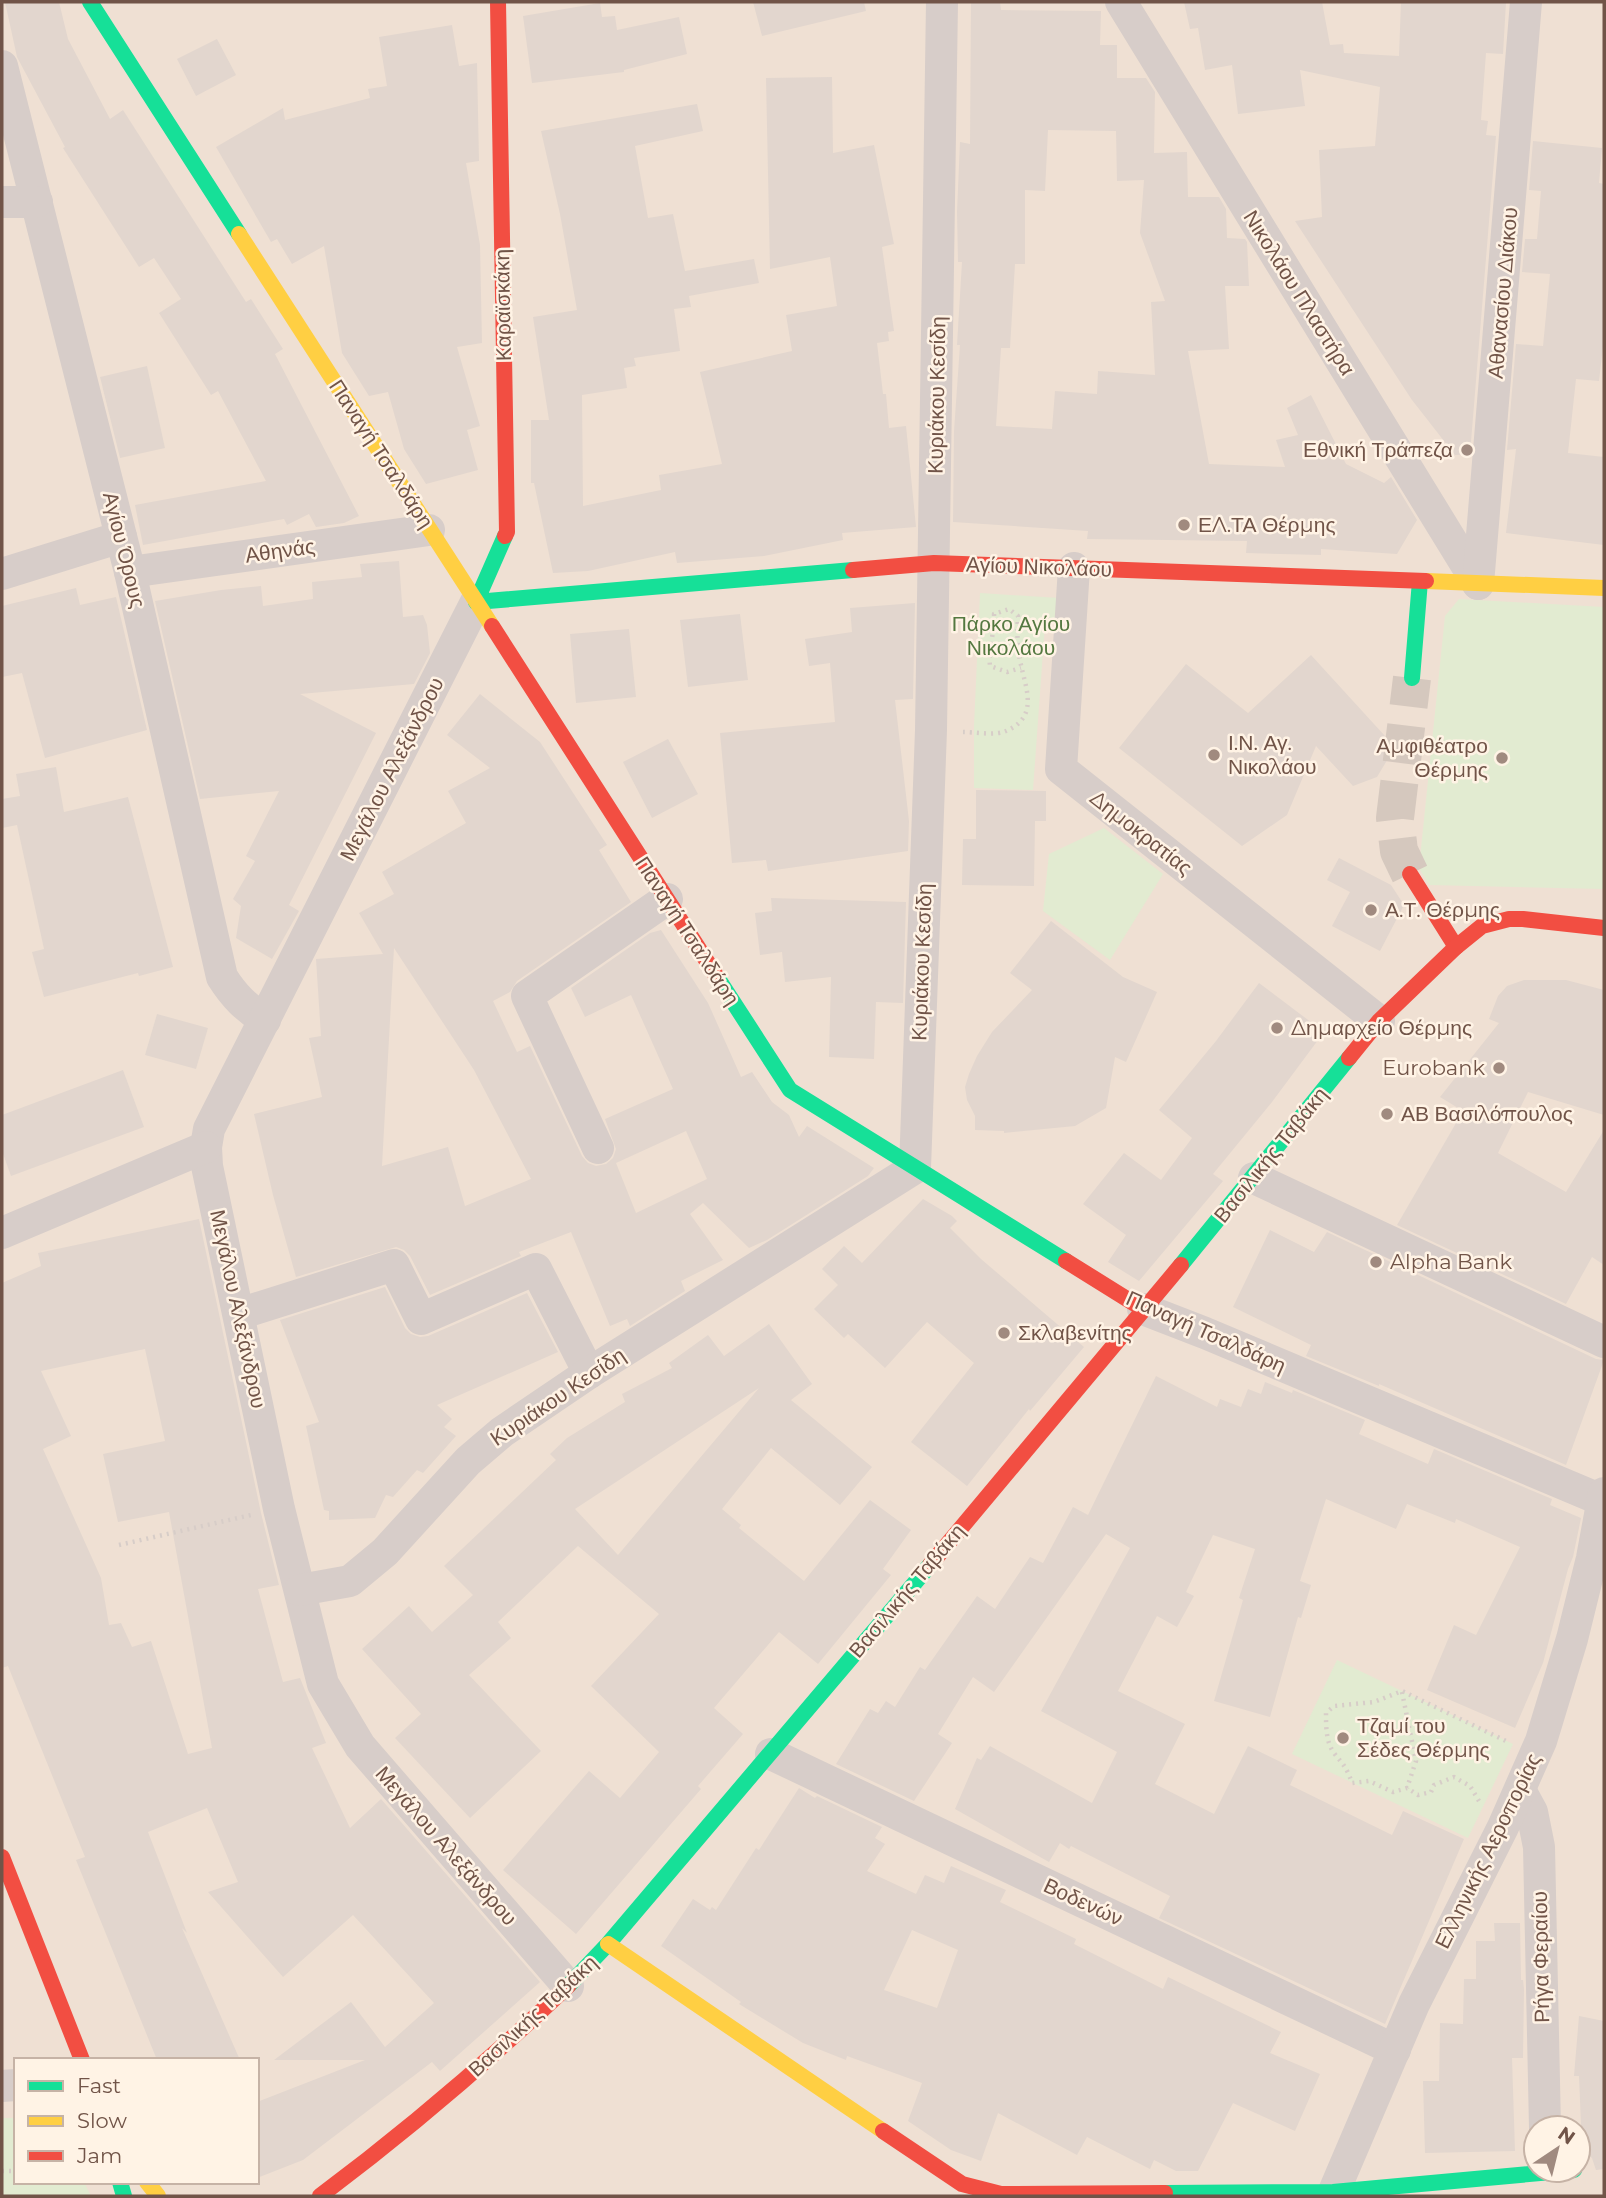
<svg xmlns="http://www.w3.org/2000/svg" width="1606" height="2198" font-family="Montserrat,sans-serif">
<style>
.residential{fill:#efe0d3;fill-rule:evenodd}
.green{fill:#e2ebd1}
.building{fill:#e2d6ce;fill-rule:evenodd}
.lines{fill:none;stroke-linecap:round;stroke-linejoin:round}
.secondary-tunnel{stroke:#d5c8be;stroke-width:38;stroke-dasharray:38 19;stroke-linecap:butt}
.path{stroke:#d7cdc8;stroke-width:4.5;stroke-dasharray:2 5;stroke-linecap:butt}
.street{stroke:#d7cdc9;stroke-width:32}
.fast{stroke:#16e098;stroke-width:16}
.slow{stroke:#ffcf43;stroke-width:16}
.jam{stroke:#f24e42;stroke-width:16}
.poi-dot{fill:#a08a7f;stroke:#fff3e5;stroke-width:2.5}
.labels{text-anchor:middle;stroke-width:5;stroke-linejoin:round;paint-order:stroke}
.street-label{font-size:21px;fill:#715448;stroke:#fff3e5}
.poi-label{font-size:21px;fill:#715448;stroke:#fff3e5;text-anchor:start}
.park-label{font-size:21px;fill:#547840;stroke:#fff3e5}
</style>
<rect width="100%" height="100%" fill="#f6eee6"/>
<path class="residential" d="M2,2H1604V2196H2ZM16,2060H257V2182H16ZM1536,2128H1578V2170H1536Z"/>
<g class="green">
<polygon points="980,593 1060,598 1059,624 1045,624 1033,790 974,788 974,726"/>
<polygon points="1459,599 1604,607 1604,889 1429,885 1419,868 1445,616"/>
<polygon points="1104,828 1163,874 1110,960 1043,911 1049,854"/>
<polygon points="1337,1660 1513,1744 1468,1838 1292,1754"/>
<polygon points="2,2118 16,2118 16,2182 84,2182 91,2196 2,2196"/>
</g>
<g class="building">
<polygon points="5,2 59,2 68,39 110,119 123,110 246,302 251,299 283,349 275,354 359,516 344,523 316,527 309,514 287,525 284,519 143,545 135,505 266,481 218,391 211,395 159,313 181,299 154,258 139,267 63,148 65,147 17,57"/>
<polygon points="753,2 864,2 866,11 762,36"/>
<path d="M971,2H1000L1001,10L1101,11L1100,45H1117V78H1146L1155,92L1154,153L1187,152L1188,197H1219L1226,209L1227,238L1245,239L1247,242L1249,286H1225L1229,349L1188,351L1209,464L1285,467L1276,440L1298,435L1287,408L1311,395L1346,464L1384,483L1391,477L1417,520L1397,554L1321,549V555L1246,553L1247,541L1087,539L1088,531L953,522L954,431L960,345H957L962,262H958L957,212L960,142L970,144ZM1048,130L1116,131L1117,181L1144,180L1140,233L1165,301L1151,302L1155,375L1098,371L1097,394L1055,391L1052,429L996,426L1001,348H1010L1015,264H1025V190L1045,191Z"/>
<polygon points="1184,2 1322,2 1330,45 1343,44 1344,53 1399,56 1401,2 1506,2 1503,54 1486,53 1481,120 1488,121 1486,135 1496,136 1470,454 1455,455 1412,400 1295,221 1322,217 1319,150 1375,146 1380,87 1300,70 1305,106 1238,114 1232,65 1205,70 1198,28 1190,29"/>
<polygon points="600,3 602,17 615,16 617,30 679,17 687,54 624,70 624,72 532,83 523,16"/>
<polygon points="452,25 459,66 477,63 479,161 466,163 480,245 482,343 457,347 480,426 467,430 478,470 426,484 404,449 388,392 369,396 342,353 324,246 292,264 277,239 271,242 216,147 283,108 285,120 370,98 368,89 387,86 379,37"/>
<polygon points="217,39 236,75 196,96 177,59"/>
<polygon points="832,77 833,153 874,145 894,244 882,247 894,331 888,332 889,341 877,343 883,394 886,394 889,428 906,426 916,527 842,533 843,540 764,556 677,563 675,552 588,571 553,573 534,483 531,483 531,420 549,420 533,317 577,310 560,214 541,131 697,104 703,131 635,146 648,218 673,214 685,271 754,259 759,283 689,296 691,307 674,309 680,351 634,358 636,366 624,368 627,388 582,395 583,506 661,490 659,475 722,464 700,372 792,351 786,315 837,306 830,257 770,269 766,78"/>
<polygon points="1533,141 1602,148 1599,183 1604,184 1604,338 1599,381 1576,379 1568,453 1604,457 1604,545 1506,533 1516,449 1507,450 1516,344 1543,346 1550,274 1522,272 1525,239 1537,239 1541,191 1529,190"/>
<polygon points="147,366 165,448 120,458 100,377"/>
<polygon points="399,561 403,617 423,615 427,625 430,653 414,684 300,694 376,733 289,905 299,911 272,959 236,938 241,906 233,899 255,861 246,856 279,791 200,799 155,601 221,590 261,586 263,606 313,599 312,582 362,577 360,564"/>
<polygon points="76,588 80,605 116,597 147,730 45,758 22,673 2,677 2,606"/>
<polygon points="915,603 913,699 895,700 909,821 908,851 768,871 766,860 732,863 720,733 835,722 830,663 809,666 805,639 852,632 850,608"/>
<polygon points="740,614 748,680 688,687 680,620"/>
<polygon points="629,629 636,697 576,703 570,634"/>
<polygon points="1311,655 1395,747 1377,777 1353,786 1316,746 1287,815 1242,846 1119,748 1186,664 1248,713"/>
<path d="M480,694L540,742L607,845L599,850L631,902L517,981L510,992L493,1001L517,1052L530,1046L582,1156L588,1163L596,1166L606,1164L613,1158L616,1149L605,1119L673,1089L631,995L585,1017L571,988L650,933L661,930L708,1003L741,1077L752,1072L772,1102L789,1115L799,1137L807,1126L874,1168L868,1176L767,1240L749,1248L703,1203L690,1214L723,1260L681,1281L685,1291L630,1326L627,1319L610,1326L571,1232L519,1252L521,1256L430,1295L410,1256L404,1250L396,1247L296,1277L273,1195L254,1114L322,1097L309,1038L321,1036L316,959L383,954L359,913L394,894L382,872L466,823L448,791L490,768L447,735ZM394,948L474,1070L531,1179L465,1206L448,1147L382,1166ZM686,1131L707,1179L636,1213L616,1163Z"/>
<polygon points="668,739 698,794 652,818 623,762"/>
<polygon points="56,767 64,812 128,797 173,967 139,976 138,973 44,997 32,952 44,949 17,825 2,828 2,799 20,796 16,774"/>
<polygon points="976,790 1046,791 1046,821 1035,821 1034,886 962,885 963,839 976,839"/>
<polygon points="1339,858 1391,885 1404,905 1380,951 1332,926 1350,892 1327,880"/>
<polygon points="771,898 906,902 903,1003 876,1002 874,1059 829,1057 831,977 785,982 782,952 760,955 755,913 772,911"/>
<polygon points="1051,921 1123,977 1157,992 1126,1062 1115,1057 1106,1108 1075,1126 1004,1133 1004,1131 975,1130 975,1116 967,1100 965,1087 969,1074 977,1056 992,1032 1032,990 1010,973"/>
<polygon points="1524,980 1566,980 1604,990 1604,1115 1528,1092 1498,1153 1566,1192 1604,1130 1604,1265 1592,1257 1566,1304 1397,1225 1463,1111 1440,1097 1499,1023 1489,1019 1498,996 1507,986"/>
<polygon points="1259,983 1324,1032 1272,1102 1213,1174 1223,1181 1139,1281 1108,1262 1126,1235 1083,1204 1124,1153 1161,1180 1192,1138 1159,1110 1216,1041"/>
<polygon points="157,1014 208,1028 196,1069 145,1055"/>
<polygon points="123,1070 144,1127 11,1176 2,1151 2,1115"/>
<polygon points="923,1199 952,1216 957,1221 950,1228 981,1259 1084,1347 1030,1411 1029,1409 967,1486 911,1442 974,1363 927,1322 885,1368 848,1334 844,1338 814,1309 838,1285 822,1269 844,1246 862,1263"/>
<path d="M199,1219L261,1513L279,1585L258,1589L283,1682L300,1678L326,1743L312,1748L350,1828L381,1799L540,1982L440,2071L432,2062L303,2160L257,2178V2102L365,2060H274L351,2002L385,2047L434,2003L353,1915L283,1977L208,1892L238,1882L207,1808L148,1832L187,1933L182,1928L240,2060H157L76,1860L85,1857L8,1666L2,1668V1283L41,1266L38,1253ZM145,1349L165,1441L103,1454L118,1522L169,1512L212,1748L188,1754L151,1641L132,1647L121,1623L109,1625L101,1578L43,1449L71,1436L41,1371Z"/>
<polygon points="1270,1230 1314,1252 1327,1232 1596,1359 1604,1360 1566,1465 1379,1384 1379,1386 1306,1356 1311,1345 1233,1307"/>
<polygon points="385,1287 405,1328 411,1334 420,1337 428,1336 527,1293 558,1352 437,1405 452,1419 444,1427 456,1436 423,1473 417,1470 393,1497 386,1495 375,1518 329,1520 329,1511 324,1510 306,1426 319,1422 280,1320"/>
<path d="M769,1324L812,1384L791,1400L872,1467L840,1505L771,1448L722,1509L741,1525L739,1528L804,1581L870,1500L911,1530L883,1569L891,1575L818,1664L779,1632L714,1708L743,1734L698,1786L701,1789L576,1934L503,1870L589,1771L620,1798L659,1752L591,1686L659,1614L578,1546L498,1622L511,1638L469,1675L541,1751L470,1818L395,1738L421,1714L362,1649L409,1606L432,1632L473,1595L444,1566L556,1460L550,1454L567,1438L625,1402L622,1394L672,1368L669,1363L708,1335L724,1356ZM759,1388L618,1555L575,1509Z"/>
<polygon points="1156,1376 1217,1407 1220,1399 1241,1407 1248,1389 1261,1394 1265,1382 1292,1393 1293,1390 1365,1420 1359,1434 1428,1464 1434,1449 1552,1499 1550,1505 1581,1518 1573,1557 1568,1569 1543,1663 1515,1728 1427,1690 1454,1625 1476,1635 1520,1547 1456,1519 1455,1523 1407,1504 1396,1529 1326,1499 1300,1581 1311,1585 1301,1618 1298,1617 1270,1717 1214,1701 1243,1600 1239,1598 1255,1549 1213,1535 1186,1592 1194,1596 1177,1627 1157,1616 1118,1691 1185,1724 1155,1784 1214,1814 1248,1746 1297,1770 1290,1785 1392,1835 1403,1811 1464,1839 1385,2024 1159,1918 1170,1896 1071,1846 1069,1849 1060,1843 1049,1862 955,1809 977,1758 981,1760 990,1746 1092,1803 1117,1752 1041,1711 1130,1548 1106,1534 994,1692 973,1677 938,1734 952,1743 914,1801 836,1764 870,1709 878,1713 886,1701 895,1707 920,1667 925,1670 977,1596 995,1609 1030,1557 1043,1563 1073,1507 1088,1515"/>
<path d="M799,1788L815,1798L817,1796L882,1827L875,1838L885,1844L867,1871L916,1894L925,1875L944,1883L951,1866L1006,1890L1000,1902L1076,1939L1074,1944L1163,1989L1168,1977L1281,2032L1270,2053L1320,2074L1295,2131L1233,2103L1198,2171H1176L1154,2160L1150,2169L1087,2137L1077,2155L998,2113L981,2161L951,2150L908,2121L922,2083L847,2056L846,2060L803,2043L739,2004L741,2002L661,1946L693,1899L710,1910L712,1907L716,1910L756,1848L759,1850ZM912,1930L958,1950L937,2008L884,1990Z"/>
<polygon points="1494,1923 1520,1923 1521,1980 1523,1980 1524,1989 1523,2058 1512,2058 1515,2151 1425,2153 1423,2081 1439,2081 1440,2023 1463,2024 1464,1979 1476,1979 1476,1941 1495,1941"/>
<polygon points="1579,2016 1604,2021 1604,2169 1596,2170 1592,2158 1582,2150 1579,2076 1574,2076"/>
</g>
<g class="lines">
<polyline class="secondary-tunnel" points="1410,874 1399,851 1395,818 1412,678"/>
<g class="path">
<path d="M963,732C975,732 995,736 1006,731C1039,717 1026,689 1021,665C1017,649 1017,633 1018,616L1009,609L994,614C995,632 988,648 990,666L1007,672L1021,668"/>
<polyline points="119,1545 251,1515"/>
<polyline points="1402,1692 1416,1761 1407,1788"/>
<path d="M1479,1801L1470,1786L1454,1777L1434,1785L1431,1792L1418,1795L1407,1788L1393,1792L1369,1781L1352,1783C1346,1766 1344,1766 1334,1753C1326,1742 1326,1727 1326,1713L1334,1706L1374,1702L1402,1691L1506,1741"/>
<polyline points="2,2171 16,2171"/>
</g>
<g class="street">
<polyline points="1121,2 1478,584"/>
<path d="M2,66L130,572L222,977C234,996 246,1008 265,1020"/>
<polyline points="2,202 37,202"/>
<polyline points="1074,568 1061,769 1379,1021"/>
<polyline points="130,572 429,530"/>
<polyline points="2,574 121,537"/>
<polyline points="1478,584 1526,2"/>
<polyline points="476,602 209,1129 206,1147 207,1166 279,1509 323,1684 360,1746 568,1986"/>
<polyline points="598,1148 527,996 667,899"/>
<polyline points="1254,1178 1604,1342"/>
<polyline points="2,1233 206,1147"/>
<polyline points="1143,1309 1205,1333 1604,1501"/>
<polyline points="239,1314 394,1265 421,1319 536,1269 589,1373"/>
<polyline points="300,1590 350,1581 385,1552 468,1461 502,1432 589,1373 915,1168 931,730 942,2"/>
<polyline points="771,1754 1395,2050"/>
<polyline points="1520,1790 1532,1812 1539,1847 1545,2128"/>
<polyline points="2,2086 16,2085"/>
<polyline points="1332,2196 1414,2004 1503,1827 1541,1741 1572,1639 1592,1558 1604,1493"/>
</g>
<g class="fast">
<polyline points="90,2 239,234"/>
<polyline points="505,536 476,602 853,570"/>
<polyline points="1412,678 1420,581"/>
<polyline points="717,977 790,1090 1066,1261"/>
<polyline points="1181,1265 1349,1058"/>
<polyline points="569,1985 608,1944 930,1565"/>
<polyline points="120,2182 124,2196"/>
<polyline points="1165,2193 1333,2192 1574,2170"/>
</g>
<g class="slow">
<polyline points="239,234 492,626"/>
<polyline points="1426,581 1604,588"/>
<polyline points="608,1944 883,2131"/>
<polyline points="147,2182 158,2196"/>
</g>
<g class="jam">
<polyline points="498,2 507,532 505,536"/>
<polyline points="853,570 934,563 1426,581"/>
<polyline points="492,626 717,977"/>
<polyline points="1410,874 1456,947"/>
<polyline points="1349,1058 1379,1021 1456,947 1482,926 1509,919 1523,919 1604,928"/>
<polyline points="1066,1261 1143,1309"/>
<polyline points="930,1565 1181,1265"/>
<polyline points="2,1857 82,2060"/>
<polyline points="883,2131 962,2184 1001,2194 1165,2193"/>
<path d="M320,2196C407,2131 490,2060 569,1985"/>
</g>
</g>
<g class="poi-dot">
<circle cx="1467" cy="450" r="7"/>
<circle cx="1184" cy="525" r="7"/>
<circle cx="1214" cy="755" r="7"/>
<circle cx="1502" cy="758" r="7"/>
<circle cx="1371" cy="910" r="7"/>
<circle cx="1277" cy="1028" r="7"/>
<circle cx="1499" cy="1068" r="7"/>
<circle cx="1387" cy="1114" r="7"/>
<circle cx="1376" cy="1262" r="7"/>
<circle cx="1004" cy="1333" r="7"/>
<circle cx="1343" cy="1738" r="7"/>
</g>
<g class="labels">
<g class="street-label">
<text transform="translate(1299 293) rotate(58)" y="7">Νικολάου Πλαστήρα</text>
<text transform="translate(1503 293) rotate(-85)" y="7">Αθανασίου Διάκου</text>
<text transform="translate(503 305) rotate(-91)" y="7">Καραϊσκάκη</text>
<text transform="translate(937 395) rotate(-89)" y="7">Κυριάκου Κεσίδη</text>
<text transform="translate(381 454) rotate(57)" y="7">Παναγή Τσαλδάρη</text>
<text transform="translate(124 550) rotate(76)" y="7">Αγίου Όρους</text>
<text transform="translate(280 551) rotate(-8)" y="7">Αθηνάς</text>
<text transform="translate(1039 567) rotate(2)" y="7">Αγίου Νικολάου</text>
<text transform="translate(392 769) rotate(-63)" y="7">Μεγάλου Αλεξάνδρου</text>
<text transform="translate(1141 833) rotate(38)" y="7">Δημοκρατίας</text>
<text transform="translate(687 931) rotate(57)" y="7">Παναγή Τσαλδάρη</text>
<text transform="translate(922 962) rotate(-88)" y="7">Κυριάκου Κεσίδη</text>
<text transform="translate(1271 1155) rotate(-51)" y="7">Βασιλικής Ταβάκη</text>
<text transform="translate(238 1309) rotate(78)" y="7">Μεγάλου Αλεξάνδρου</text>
<text transform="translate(1206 1332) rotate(24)" y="7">Παναγή Τσαλδάρη</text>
<text transform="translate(558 1397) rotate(-34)" y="7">Κυριάκου Κεσίδη</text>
<text transform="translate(907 1591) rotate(-50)" y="7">Βασιλικής Ταβάκη</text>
<text transform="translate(446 1846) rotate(49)" y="7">Μεγάλου Αλεξάνδρου</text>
<text transform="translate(1488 1851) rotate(-64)" y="7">Ελληνικής Αεροπορίας</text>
<text transform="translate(1083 1902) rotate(25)" y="7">Βοδενών</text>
<text transform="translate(1541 1957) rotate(-91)" y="7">Ρήγα Φεραίου</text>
<text transform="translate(533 2016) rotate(-43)" y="7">Βασιλικής Ταβάκη</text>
</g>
<g class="poi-label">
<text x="1453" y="457" text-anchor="end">Εθνική Τράπεζα</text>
<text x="1198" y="532">ΕΛ.ΤΑ Θέρμης</text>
<text x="1228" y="750">Ι.Ν. Αγ.<tspan x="1228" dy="24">Νικολάου</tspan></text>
<text x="1488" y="753" text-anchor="end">Αμφιθέατρο<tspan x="1488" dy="24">Θέρμης</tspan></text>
<text x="1385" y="917">Α.Τ. Θέρμης</text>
<text x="1291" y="1035">Δημαρχείο Θέρμης</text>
<text x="1485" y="1075" text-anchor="end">Eurobank</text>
<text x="1401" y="1121">ΑΒ Βασιλόπουλος</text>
<text x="1390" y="1269">Alpha Bank</text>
<text x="1018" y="1340">Σκλαβενίτης</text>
<text x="1357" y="1733">Τζαμί του<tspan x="1357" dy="24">Σέδες Θέρμης</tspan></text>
</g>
<g class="park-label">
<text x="1011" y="631">Πάρκο Αγίου<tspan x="1011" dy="24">Νικολάου</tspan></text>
</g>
</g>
<rect width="1606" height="2198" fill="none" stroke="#715448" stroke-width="7"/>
<rect x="14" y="2058" width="245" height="126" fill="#fff3e5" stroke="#c6b3a6" stroke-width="2"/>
<rect x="28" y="2081" width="35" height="10" fill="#16e098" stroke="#c6b3a6" stroke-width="2"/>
<text x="77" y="2093" font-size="21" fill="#715448">Fast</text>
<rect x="28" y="2116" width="35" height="10" fill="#ffcf43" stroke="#c6b3a6" stroke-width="2"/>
<text x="77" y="2128" font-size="21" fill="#715448">Slow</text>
<rect x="28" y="2151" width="35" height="10" fill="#f24e42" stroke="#c6b3a6" stroke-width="2"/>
<text x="77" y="2163" font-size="21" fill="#715448">Jam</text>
<g transform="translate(1557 2149) rotate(35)"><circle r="33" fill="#fff3e5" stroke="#c6b3a6" stroke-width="2"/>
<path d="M0-5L12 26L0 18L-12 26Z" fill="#a08a7f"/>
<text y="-10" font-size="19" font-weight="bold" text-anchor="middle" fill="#715448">N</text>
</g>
</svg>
